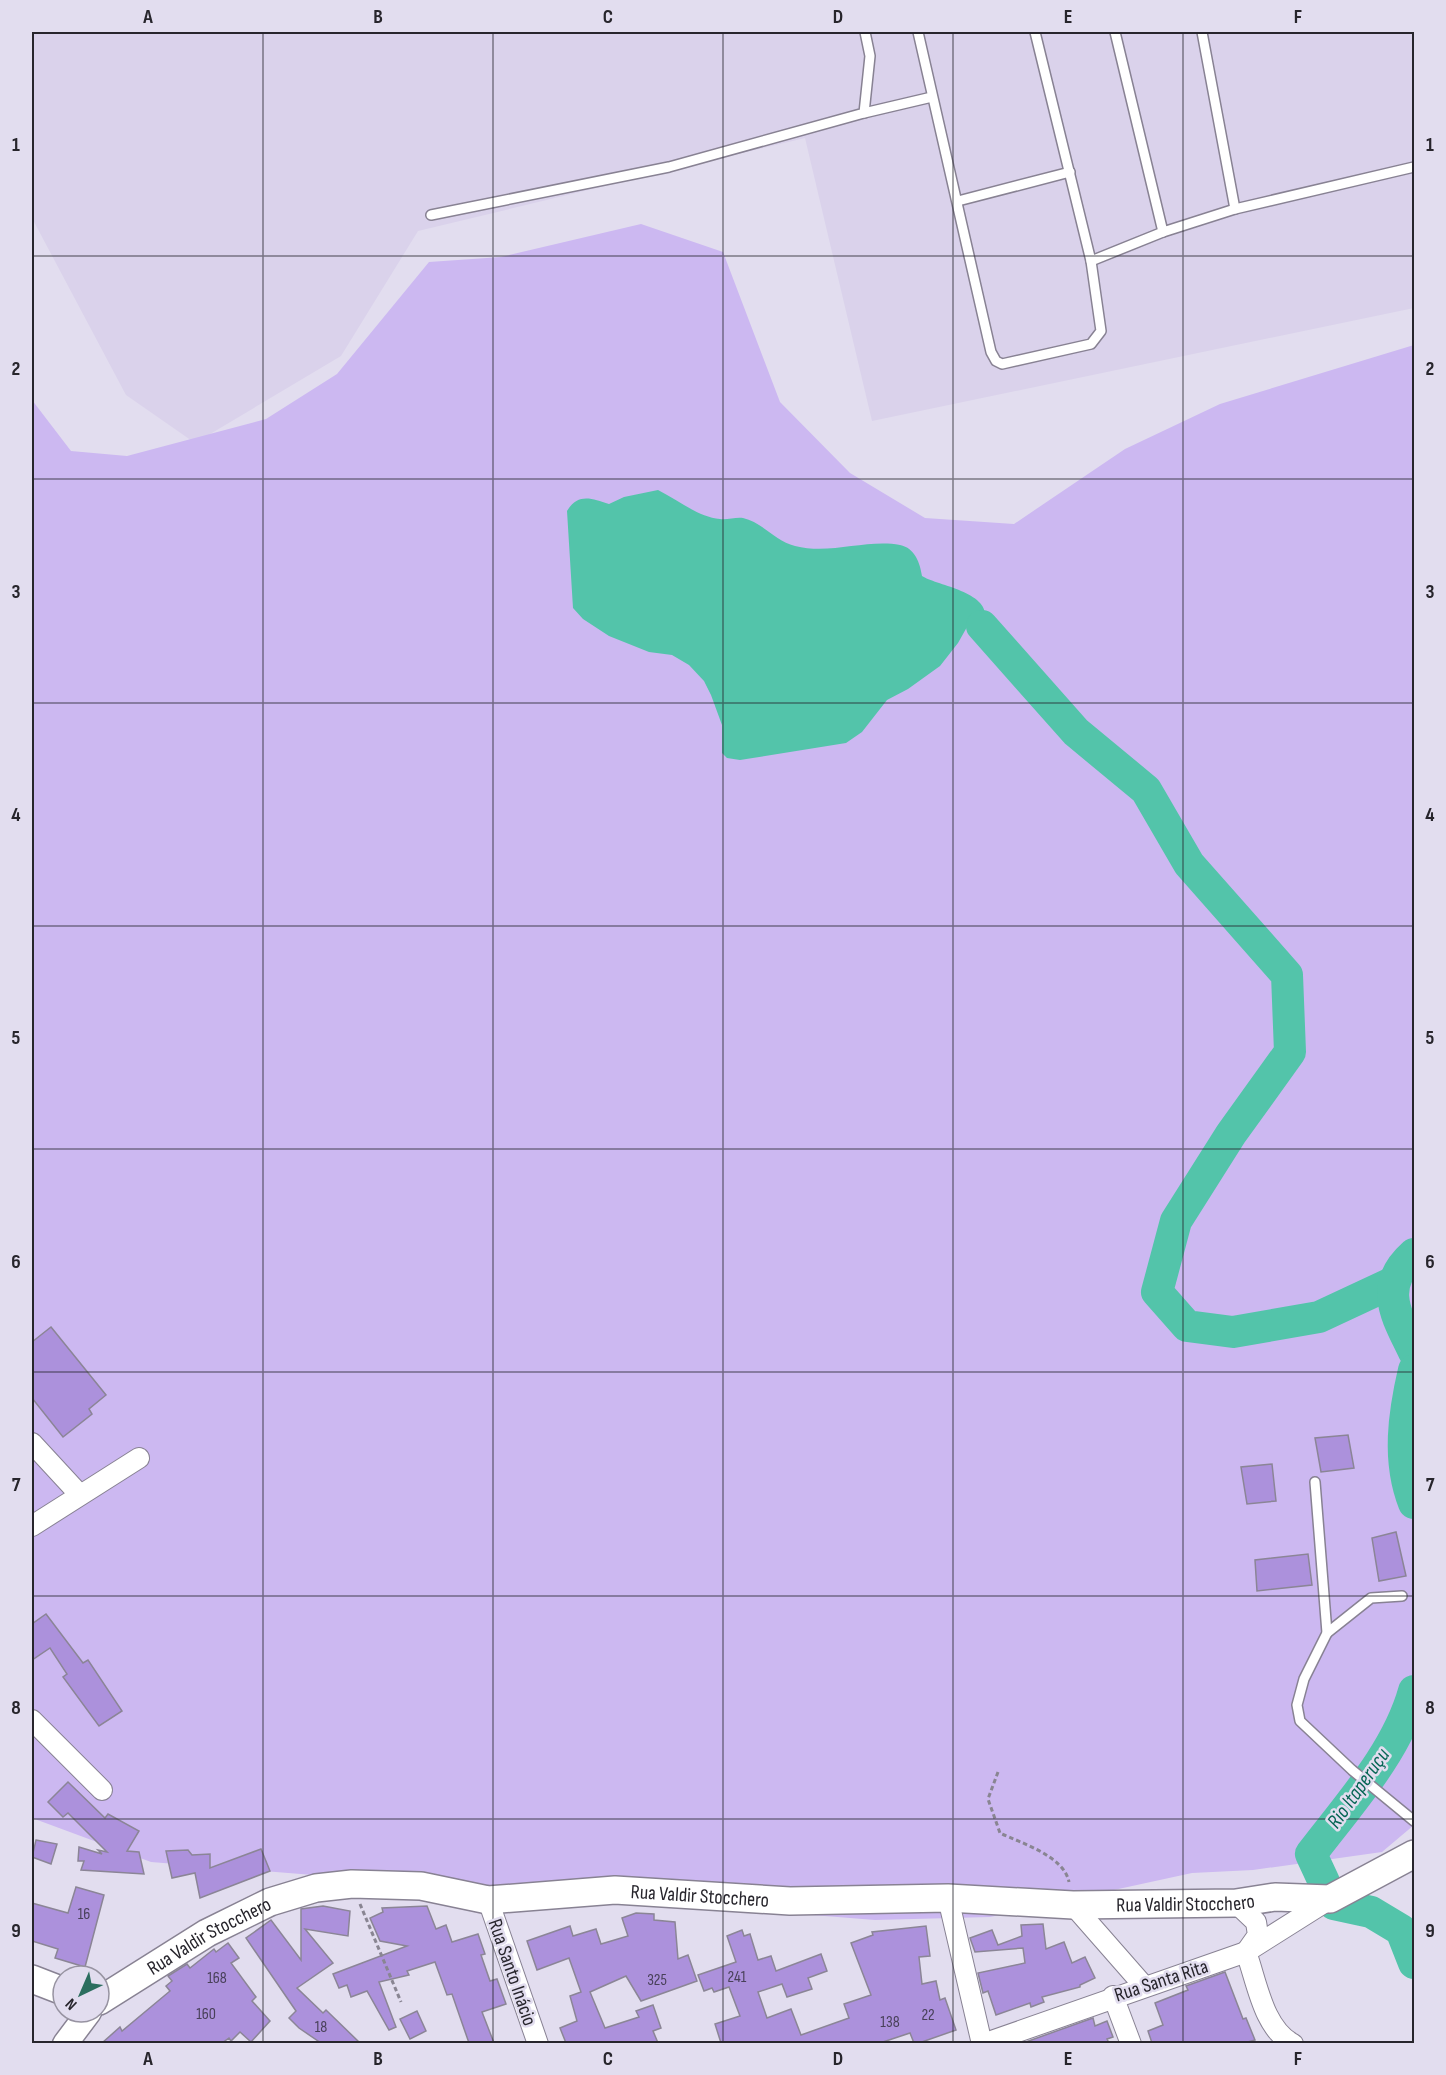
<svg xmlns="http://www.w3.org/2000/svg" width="1446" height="2075" font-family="'Sofia Sans Condensed',sans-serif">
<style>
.built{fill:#dad2eb}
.green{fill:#ccb8f1}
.water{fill:#53c4aa}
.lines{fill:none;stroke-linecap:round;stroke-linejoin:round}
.river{stroke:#53c4aa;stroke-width:32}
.building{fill:#ac91dc;stroke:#8b8596;stroke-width:1.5}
.service-casing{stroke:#888293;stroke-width:12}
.minor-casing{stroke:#888293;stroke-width:22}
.tertiary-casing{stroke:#888293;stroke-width:27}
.secondary-casing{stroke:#888293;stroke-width:30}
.path{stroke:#898592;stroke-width:3;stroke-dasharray:4.5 3;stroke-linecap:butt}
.service{stroke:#fff;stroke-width:9}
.minor{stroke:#fff;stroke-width:20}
.tertiary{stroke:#fff;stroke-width:24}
.secondary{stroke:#fff;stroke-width:27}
.grid{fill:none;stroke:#27252c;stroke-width:1.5;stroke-opacity:0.55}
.labels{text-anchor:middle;stroke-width:5;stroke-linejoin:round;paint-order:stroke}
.number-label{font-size:16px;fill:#484058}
.street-label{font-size:20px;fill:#27252c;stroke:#e2ddef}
.water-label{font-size:21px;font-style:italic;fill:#076655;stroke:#e2ddef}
.neatline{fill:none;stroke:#27252c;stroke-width:2}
.grid-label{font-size:20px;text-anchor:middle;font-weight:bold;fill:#27252c}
</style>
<rect width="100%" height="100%" fill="#e2ddef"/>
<polygon class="built" points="32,32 1414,32 1414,308 872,421 805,138 418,231 341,356 195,443 126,395 32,218"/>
<polygon class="green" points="641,224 723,252 780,402 850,473 925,518 1014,524 1125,449 1220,404 1414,345 1414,1825 1382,1852 1253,1870 1192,1873 990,1917 875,1920 151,1862 32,1818 32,400 71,451 127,456 266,419 337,374 429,262 501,257"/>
<path class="water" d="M658,490C678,500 698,517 720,519C727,520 736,517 743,518C762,522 775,541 795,546C830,555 866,539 900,545C915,548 920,563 922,576C937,586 1000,593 982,626L967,627L958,643L940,666L908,689L887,700L862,732L846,743L740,760L727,758L722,753V725L711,695L704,681L689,665L672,655L649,652L609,636L583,619L573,608L567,511C578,493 591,498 609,504L624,497Z"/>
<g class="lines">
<g class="river">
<polyline points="982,626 1076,732 1146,790 1189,864 1287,975 1290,1052 1231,1134 1176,1221 1157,1292 1187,1326 1233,1332 1319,1317 1394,1282"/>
<path d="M1414,1254C1377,1287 1397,1316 1414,1352"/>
<path d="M1414,1370C1404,1413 1397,1460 1414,1503"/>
<path d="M1324,1882L1311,1854C1349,1804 1397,1752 1414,1691"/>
<polyline points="1334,1904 1371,1912 1401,1930 1414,1963"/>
</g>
</g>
<g class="building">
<polygon points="51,1327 106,1395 89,1409 92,1414 63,1437 32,1398 32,1342"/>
<polygon points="1348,1435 1354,1468 1321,1472 1315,1438"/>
<polygon points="1272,1464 1276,1501 1247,1504 1241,1467"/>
<polygon points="1396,1532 1406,1576 1379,1581 1372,1538"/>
<polygon points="1308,1554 1312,1585 1257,1591 1255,1560"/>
<polygon points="46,1614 83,1663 88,1660 122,1711 99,1726 63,1677 67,1674 50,1648 32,1660 32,1624"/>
<polygon points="68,1782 105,1818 108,1814 139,1831 127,1851 139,1852 144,1874 81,1870 84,1861 78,1861 79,1847 102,1854 98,1850 107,1852 68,1813 63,1817 48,1802"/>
<polygon points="36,1840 57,1844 51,1864 32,1857"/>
<polygon points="261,1849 270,1871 200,1898 195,1873 172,1878 166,1851 188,1850 192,1855 210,1854 210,1868"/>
<polygon points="76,1887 104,1895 85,1967 55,1958 58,1949 32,1941 32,1903 68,1913"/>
<polygon points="323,1906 350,1911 348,1936 305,1929 333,1963 297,1988 323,2013 326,2010 360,2043 321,2043 299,2028 289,2018 296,2011 246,1938 271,1920 301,1960 301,1909"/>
<polygon points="427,1906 436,1929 446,1925 452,1942 478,1934 485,1954 481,1955 490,1981 497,1979 506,2004 482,2012 494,2043 469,2043 452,1994 447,1995 435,1962 407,1971 409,1975 379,1982 396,2027 389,2030 367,1991 351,1997 347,1985 339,1988 333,1974 407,1946 380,1941 370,1918 383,1912 382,1908"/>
<polygon points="636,1913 654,1914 654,1920 675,1922 678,1959 688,1955 697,1981 641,2001 626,1976 590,1992 605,2028 639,2017 636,2011 653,2005 661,2028 653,2031 658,2043 566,2043 560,2028 577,2021 570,1996 581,1992 569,1958 537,1970 527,1941 570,1926 573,1936 596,1929 601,1944 628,1936 622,1918"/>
<polygon points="1043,1924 1046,1949 1064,1942 1072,1963 1085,1957 1095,1978 1080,1985 1080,1987 1042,1997 1044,2002 1031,2007 1030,2003 996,2015 988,1991 983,1993 978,1973 1025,1963 1023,1948 975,1952 970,1938 992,1930 998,1945 1022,1936 1021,1925"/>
<polygon points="926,1926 930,1956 919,1957 922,1984 936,1981 940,2000 945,1998 956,2030 919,2043 914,2043 910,2033 880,2043 721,2043 715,2024 740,2016 729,1987 714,1992 712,1988 704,1991 698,1975 736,1962 727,1936 742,1930 744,1936 750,1934 758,1960 771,1956 776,1971 821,1954 827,1971 808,1978 812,1989 787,1997 782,1984 758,1992 767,2018 791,2009 801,2035 849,2018 844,2004 871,1995 851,1943 873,1935 872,1932"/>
<polygon points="228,1943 239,1958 231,1963 256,1997 252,2001 270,2021 251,2042 240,2032 231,2041 229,2038 222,2043 102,2043 120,2027 122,2031 170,1991 166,1986 172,1981 168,1976 187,1964 190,1968 214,1949 216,1952"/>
<polygon points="1225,1972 1243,2019 1246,2018 1255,2040 1244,2043 1152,2043 1148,2031 1163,2025 1155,2003 1188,1990 1186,1986"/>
<polygon points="417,2011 426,2031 410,2039 400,2019"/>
<polygon points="1093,2018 1095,2026 1107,2021 1113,2037 1107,2039 1109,2043 1023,2043"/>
</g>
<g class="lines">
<defs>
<g id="service">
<polyline points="918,32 991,352 996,361 1002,364 1091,344 1101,331 1091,261 1035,32"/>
<polyline points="1115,32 1163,232 1235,209 1414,167"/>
<polyline points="1202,32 1235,209"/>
<polyline points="864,113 932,97"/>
<polyline points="958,201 1070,172"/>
<polyline points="431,215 669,167 864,113 870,56 865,32"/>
<polyline points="1091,261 1163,232"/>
<polyline points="1315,1482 1327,1633 1304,1679 1297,1705 1300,1721 1352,1770 1414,1821"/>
<polyline points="1327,1633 1371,1598 1402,1596"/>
</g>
<g id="minor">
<polyline points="32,1443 80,1495"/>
<polyline points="32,1526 139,1458"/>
<polyline points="32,1720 102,1790"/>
<polyline points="948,1898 982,2044"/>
<polyline points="488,1900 538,2044"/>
<path d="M1236,1903L1256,1922L1258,1935L1246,1952C1257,1982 1263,2028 1293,2044"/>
<polyline points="1073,1905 1144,1986"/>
<polyline points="1113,1996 1131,2044"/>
<polyline points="983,2044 1246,1952 1330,1899"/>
</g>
<polyline id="tertiary" points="65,2044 89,2012"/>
<g id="secondary">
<polyline points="32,1979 63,1991"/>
<path id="s1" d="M99,2001L207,1933L270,1902L316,1888L352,1884L421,1886L488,1900L615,1890L790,1901L948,1898L1073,1905L1236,1903L1275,1897L1330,1899L1414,1854"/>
</g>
</defs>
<use href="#service" class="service-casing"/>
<use href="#minor" class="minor-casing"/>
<use href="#tertiary" class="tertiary-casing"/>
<use href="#secondary" class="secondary-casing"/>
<g class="path">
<path d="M998,1772L988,1799L1000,1833C1021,1843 1064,1856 1069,1882"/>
<polyline points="360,1904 401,2002"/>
</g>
<use href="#service" class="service"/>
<use href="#minor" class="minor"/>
<use href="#tertiary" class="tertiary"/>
<use href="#secondary" class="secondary"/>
</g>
<path class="grid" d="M263,32V2044M493,32V2044M723,32V2044M953,32V2044M1183,32V2044M32,256H1414M32,479H1414M32,703H1414M32,926H1414M32,1149H1414M32,1372H1414M32,1596H1414M32,1819H1414"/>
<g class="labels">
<g class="number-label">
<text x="84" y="1919">16</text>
<text x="737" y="1982">241</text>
<text x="217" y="1983">168</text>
<text x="657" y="1985">325</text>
<text x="206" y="2019">160</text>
<text x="928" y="2020">22</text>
<text x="890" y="2027">138</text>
<text x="321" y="2032">18</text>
</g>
<g class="street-label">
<text dy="7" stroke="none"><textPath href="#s1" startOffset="632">Rua Valdir Stocchero</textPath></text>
<text dy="7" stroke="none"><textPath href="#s1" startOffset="1118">Rua Valdir Stocchero</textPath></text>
<text dy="7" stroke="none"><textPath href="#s1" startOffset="128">Rua Valdir Stocchero</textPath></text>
<text transform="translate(513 1972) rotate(71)" y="7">Rua Santo Inácio</text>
<text transform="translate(1161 1980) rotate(-18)" y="7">Rua Santa Rita</text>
</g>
<g class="water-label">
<text transform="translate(1358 1788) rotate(-55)" y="7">Rio Itaperuçu</text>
</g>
</g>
<rect width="1446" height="2075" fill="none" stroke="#e2ddef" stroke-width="66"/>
<g transform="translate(81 1994) rotate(224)"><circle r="28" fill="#e2ddef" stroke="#9793a1" stroke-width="1.5"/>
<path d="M0-4.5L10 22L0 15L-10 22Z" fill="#2c6e5f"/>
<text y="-9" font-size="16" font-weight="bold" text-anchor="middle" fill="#27252c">N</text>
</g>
<rect x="33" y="33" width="1380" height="2009" class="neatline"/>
<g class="grid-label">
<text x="148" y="23">A</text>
<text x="378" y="23">B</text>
<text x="608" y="23">C</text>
<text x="838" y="23">D</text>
<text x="1068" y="23">E</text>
<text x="1298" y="23">F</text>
<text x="16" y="151">1</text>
<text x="1430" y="151">1</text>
<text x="16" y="375">2</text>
<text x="1430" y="375">2</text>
<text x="16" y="598">3</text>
<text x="1430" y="598">3</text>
<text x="16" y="821">4</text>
<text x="1430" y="821">4</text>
<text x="16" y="1044">5</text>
<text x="1430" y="1044">5</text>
<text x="16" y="1268">6</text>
<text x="1430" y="1268">6</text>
<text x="16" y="1491">7</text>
<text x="1430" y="1491">7</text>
<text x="16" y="1714">8</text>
<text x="1430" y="1714">8</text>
<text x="16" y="1937">9</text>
<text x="1430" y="1937">9</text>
<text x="148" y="2065">A</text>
<text x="378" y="2065">B</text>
<text x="608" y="2065">C</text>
<text x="838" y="2065">D</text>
<text x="1068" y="2065">E</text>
<text x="1298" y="2065">F</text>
</g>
</svg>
